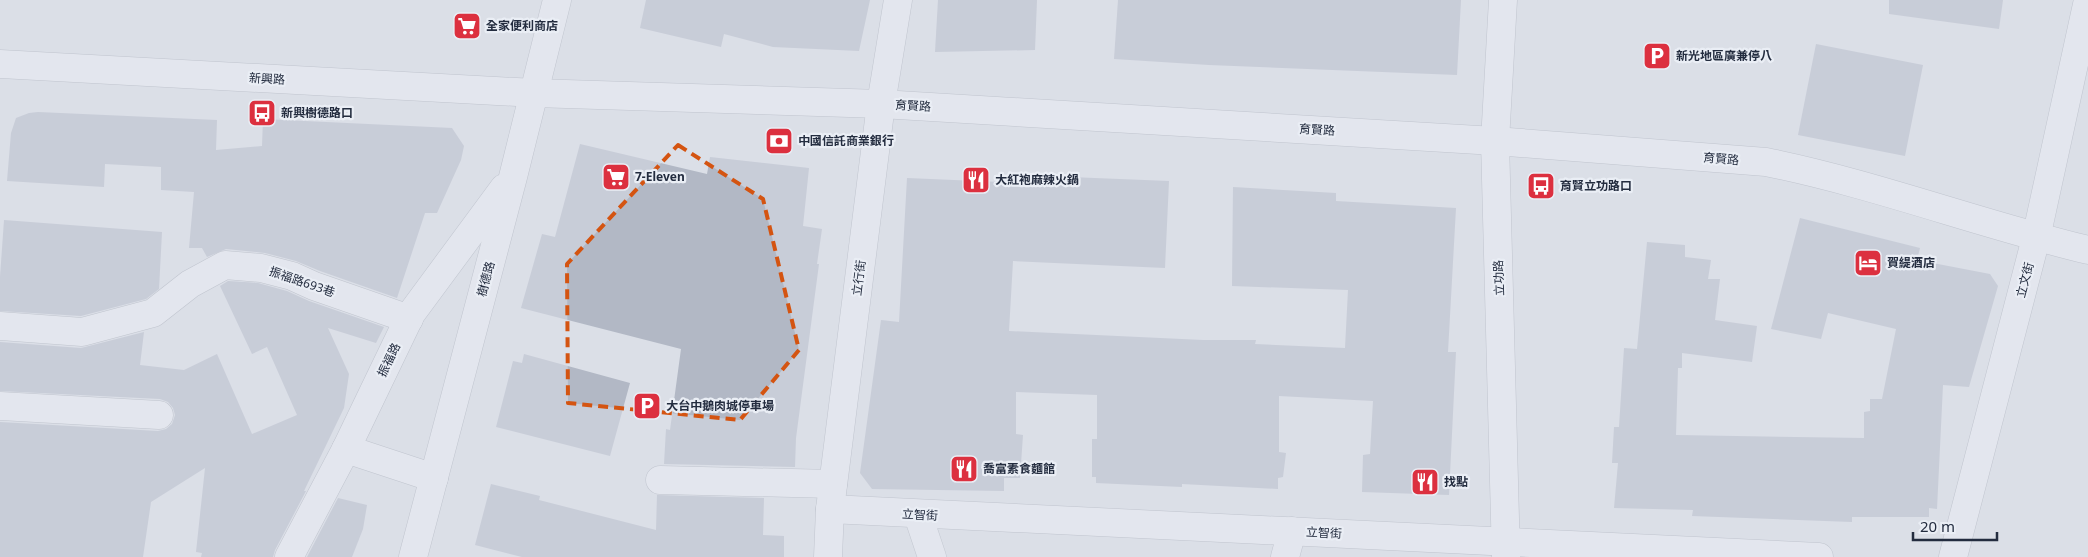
<svg xmlns="http://www.w3.org/2000/svg" width="2088" height="557" font-family="'Noto Sans','Noto Sans TC',sans-serif">
<style>
.building{fill:#b2b8c5}
.lines{fill:none;stroke-linecap:round;stroke-linejoin:round}
.minor-casing{stroke:#a0a6b1;stroke-width:29}
.minor{stroke:#eef0f5;stroke-width:28}
.marked{fill:none;stroke:#d45411;stroke-width:4;stroke-dasharray:10 6;stroke-linejoin:round}
.labels{text-anchor:middle;stroke-width:4.5;stroke-linejoin:round;paint-order:stroke}
.poi-label{font-size:12px;font-weight:bold;fill:#232c3f;stroke:#eaeef5;text-anchor:start}
.street-label{font-size:12px;fill:#232c3f;stroke:#eaeef5}
</style>
<rect width="100%" height="100%" fill="#dbdfe7"/>
<g class="building">
<polygon points="646,0 870,0 859,51 773,47 724,34 721,47 640,28"/>
<polygon points="938,0 1037,0 1035,50 935,52"/>
<polygon points="1118,0 1461,0 1457,75 1209,65 1114,59"/>
<polygon points="1889,0 2003,0 1999,29 1889,14"/>
<polygon points="1816,44 1923,65 1905,156 1798,135"/>
<polygon points="38,112 217,120 216,150 262,146 263,119 452,128 464,146 461,160 437,213 425,213 397,298 320,271 296,261 265,253 226,249 207,257 202,248 189,248 194,192 161,190 161,167 105,164 104,187 7,181 11,133 16,118 29,113"/>
<polygon points="580,144 707,174 710,157 809,168 803,226 822,229 817,264 819,264 796,438 795,467 664,464 666,429 670,430 681,349 521,308 542,234 555,237"/>
<polygon points="1045,176 1169,181 1165,268 1013,261 1009,331 1203,340 1256,340 1255,344 1345,348 1348,290 1232,286 1233,187 1336,193 1336,201 1456,208 1448,352 1456,352 1449,495 1362,492 1363,455 1370,454 1373,401 1279,396 1279,452 1286,453 1283,477 1278,478 1278,489 1182,484 1182,487 1096,483 1096,477 1092,477 1092,439 1097,439 1097,395 1016,392 1016,434 1023,435 1020,478 1004,478 1004,491 872,489 860,473 881,320 899,322 907,178 1045,184"/>
<polygon points="1800,218 1920,248 1917,260 1990,274 1998,286 1969,387 1943,385 1937,509 1929,508 1929,517 1852,517 1852,522 1692,516 1693,510 1614,508 1618,463 1612,463 1614,427 1619,427 1624,348 1637,349 1647,242 1685,245 1685,257 1711,260 1708,279 1720,279 1715,320 1757,326 1752,362 1682,353 1682,368 1678,368 1676,435 1864,438 1864,412 1870,411 1870,399 1882,399 1896,329 1828,313 1821,339 1771,329"/>
<polygon points="4,220 162,232 159,289 146,299 81,316 0,311 0,277"/>
<polygon points="228,281 258,283 287,291 309,301 384,327 376,343 328,328 349,374 344,408 304,491 306,491 275,550 273,557 201,557 202,553 196,552 205,468 151,502 143,557 0,557 0,422 158,431 166,429 172,424 175,415 173,408 168,402 160,399 0,391 0,342 81,348 144,332 140,365 184,370 217,354 252,434 297,415 267,347 252,354 220,286"/>
<polygon points="524,354 630,383 610,456 496,427 513,361 522,363"/>
<polygon points="491,484 540,496 539,500 656,530 657,495 764,498 763,535 784,536 784,557 522,557 475,545"/>
<polygon points="338,498 367,505 363,529 352,557 307,557"/>
</g>
<g class="lines">
<defs>
<g id="minor">
<polyline points="1503,0 1495,141 1506,557"/>
<path d="M0,64L534,93L881,104L1495,141L1766,162C1875,184 1980,224 2088,250"/>
<polyline points="0,326 82,332 153,313 190,284 225,265 261,268 292,276 314,286 409,319"/>
<polyline points="0,406 159,415"/>
<polyline points="346,449 434,478"/>
<polyline points="660,480 833,484"/>
<polyline points="830,509 1819,557"/>
<polyline points="918,515 932,557"/>
<polyline points="289,557 346,449 411,314 504,188"/>
<polyline points="413,557 513,177 557,0"/>
<polyline points="828,557 830,509 881,104 898,0"/>
<polyline points="1285,557 1292,531"/>
<polyline points="1953,557 2036,238 2088,0"/>
</g>
</defs>
<use href="#minor" class="minor-casing"/>
<use href="#minor" class="minor"/>
</g>
<path d="M0 0H2088V557H0ZM678,145L763,199L799,350L740,420L568,403L567,264Z" fill="#dbdfe7" fill-opacity=".55" fill-rule="evenodd"/>
<path class="marked" d="M678,145L763,199L799,350L740,420L568,403L567,264Z"/>
<defs>
<symbol id="supermarket-square" viewBox="-11 -11 22 22"><rect x="-9" y="-9" width="18" height="18" rx="4" fill="#dc303f" stroke="#eaeef5"/><path d="M-6-5.5h2.5l.6 2H6L4.5 2H-2.5L-4.4-4H-6ZM-1.5 3.2a1.3 1.3 0 1 0 .1 0ZM3 3.2a1.3 1.3 0 1 0 .1 0Z" fill="#fff"/></symbol>
<symbol id="parking-square" viewBox="-11 -11 22 22"><rect x="-9" y="-9" width="18" height="18" rx="4" fill="#dc303f" stroke="#eaeef5"/><path d="M-3.5-5.5H1a3.5 3.5 0 0 1 0 7H-1V5.5H-3.5ZM-1-3.4V-.6H.8a1.4 1.4 0 0 0 0-2.8Z" fill="#fff"/></symbol>
<symbol id="bus-square" viewBox="-11 -11 22 22"><rect x="-9" y="-9" width="18" height="18" rx="4" fill="#dc303f" stroke="#eaeef5"/><path d="M-5-6H5V4H4V6H2V4H-2V6H-4V4H-5ZM-3.5-4V0h7V-4ZM-3.5 1.2v1.5H-2V1.2ZM2 1.2v1.5H3.5V1.2Z" fill="#fff"/></symbol>
<symbol id="bank-square" viewBox="-11 -11 22 22"><rect x="-9" y="-9" width="18" height="18" rx="4" fill="#dc303f" stroke="#eaeef5"/><path d="M-6-4H6V4H-6ZM0-2.3a2.3 2.3 0 1 0 0 4.6a2.3 2.3 0 1 0 0-4.6Z" fill="#fff"/></symbol>
<symbol id="restaurant-square" viewBox="-11 -11 22 22"><rect x="-9" y="-9" width="18" height="18" rx="4" fill="#dc303f" stroke="#eaeef5"/><path d="M-5-6h1v4h1v-4h1v4h1v-4h1v5L-1.5 .5V6h-2V.5L-5-1ZM5-6V6H3V1.5H1.5Q1.5-4 5-6Z" fill="#fff"/></symbol>
<symbol id="hotel-square" viewBox="-11 -11 22 22"><rect x="-9" y="-9" width="18" height="18" rx="4" fill="#dc303f" stroke="#eaeef5"/><path d="M-6-4.5h1.5V1H6V5H4.5V3h-9V5H-6ZM-4 0a1.8 1.8 0 1 1 3.6 0ZM.5 0V-2.5h3Q6-2.5 6 0Z" fill="#fff"/></symbol>
</defs>
<g fill-rule="evenodd">
<use href="#supermarket-square" x="451" y="10" width="32" height="32"/>
<use href="#parking-square" x="1641" y="40" width="32" height="32"/>
<use href="#bus-square" x="246" y="97" width="32" height="32"/>
<use href="#bank-square" x="763" y="125" width="32" height="32"/>
<use href="#supermarket-square" x="600" y="161" width="32" height="32"/>
<use href="#restaurant-square" x="960" y="164" width="32" height="32"/>
<use href="#bus-square" x="1525" y="170" width="32" height="32"/>
<use href="#hotel-square" x="1852" y="247" width="32" height="32"/>
<use href="#parking-square" x="631" y="390" width="32" height="32"/>
<use href="#restaurant-square" x="948" y="453" width="32" height="32"/>
<use href="#restaurant-square" x="1409" y="466" width="32" height="32"/>
</g>
<g class="labels">
<g class="poi-label">
<text x="486" y="30">全家便利商店</text>
<text x="1676" y="60">新光地區廣兼停八</text>
<text x="281" y="117">新興樹德路口</text>
<text x="798" y="145">中國信託商業銀行</text>
<text x="635" y="181">7-Eleven</text>
<text x="995" y="184">大紅袍麻辣火鍋</text>
<text x="1560" y="190">育賢立功路口</text>
<text x="1887" y="267">賀緹酒店</text>
<text x="666" y="410">大台中鵝肉城停車場</text>
<text x="983" y="473">喬富素食麵館</text>
<text x="1444" y="486">找點</text>
</g>
<g class="street-label">
<text transform="translate(267 79) rotate(3)" y="4">新興路</text>
<text transform="translate(913 106) rotate(3)" y="4">育賢路</text>
<text transform="translate(1317 130) rotate(3)" y="4">育賢路</text>
<text transform="translate(1721 159) rotate(5)" y="4">育賢路</text>
<text transform="translate(859 278) rotate(-83)" y="4">立行街</text>
<text transform="translate(1499 278) rotate(-92)" y="4">立功路</text>
<text transform="translate(486 279) rotate(-75)" y="4">樹德路</text>
<text transform="translate(2025 280) rotate(-75)" y="4">立文街</text>
<text transform="translate(302 282) rotate(19)" y="4">振福路693巷</text>
<text transform="translate(389 360) rotate(-64)" y="4">振福路</text>
<text transform="translate(920 515) rotate(3)" y="4">立智街</text>
<text transform="translate(1324 533) rotate(3)" y="4">立智街</text>
</g>
</g>
<path d="M1913 532v8h84v-8" fill="none" stroke="#232c3f" stroke-width="2.5"/>
<text x="1920" y="532" font-size="15" fill="#232c3f" stroke="#eaeef5" stroke-width="4" paint-order="stroke">20 m</text>
</svg>
